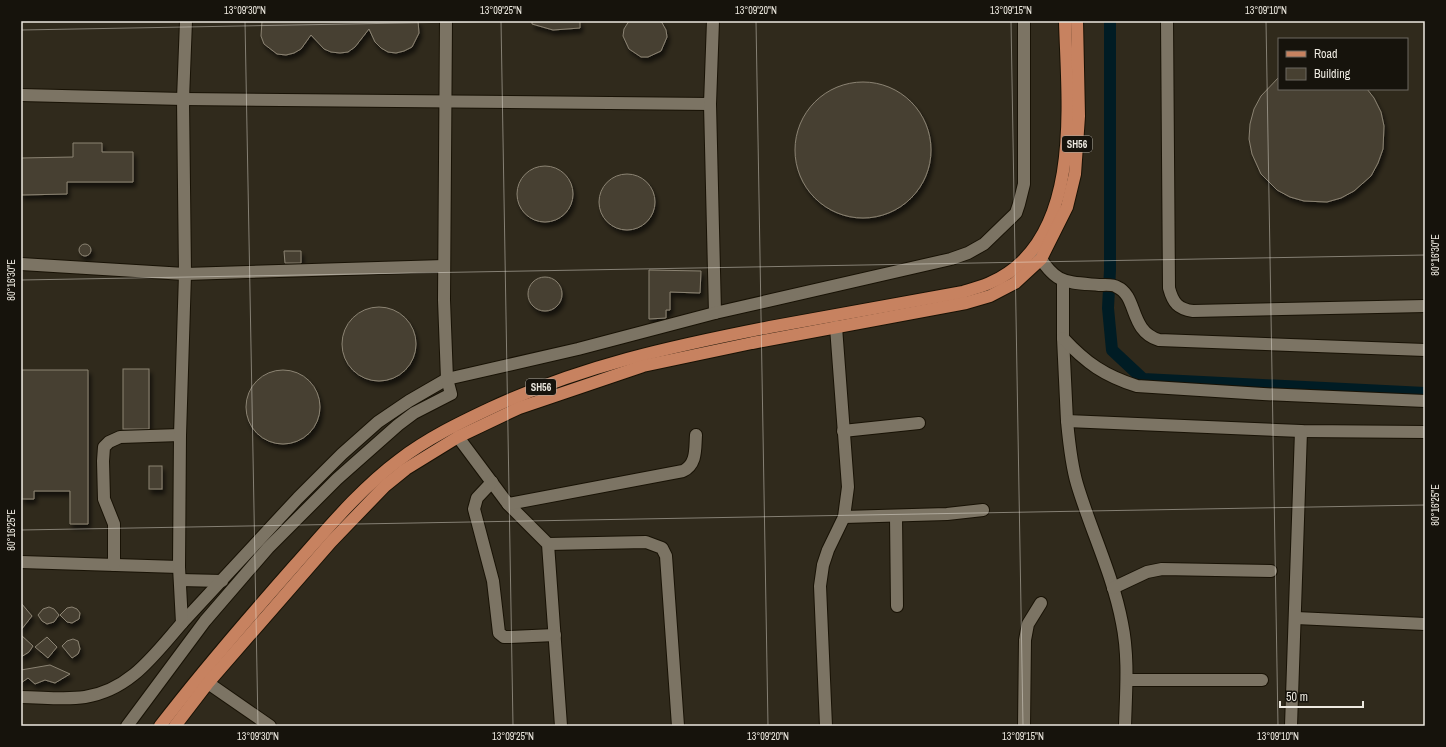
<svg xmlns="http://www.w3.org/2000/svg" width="1446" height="747" font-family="'Archivo Narrow',sans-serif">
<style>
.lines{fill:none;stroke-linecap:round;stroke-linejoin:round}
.canal{stroke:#001c24;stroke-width:12}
.building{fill:#474031;stroke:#8b8373;filter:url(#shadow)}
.minor-casing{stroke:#181205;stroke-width:14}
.major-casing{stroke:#181205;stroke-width:14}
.minor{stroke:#7c7464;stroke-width:12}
.major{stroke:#c78260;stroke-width:12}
.ticks{fill:none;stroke:#ede9e0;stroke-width:1;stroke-opacity:0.45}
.labels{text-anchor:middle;stroke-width:3;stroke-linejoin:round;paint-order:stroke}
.shield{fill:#16130c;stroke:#aca9a0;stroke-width:1}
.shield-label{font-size:10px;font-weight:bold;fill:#ede9e0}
.neatline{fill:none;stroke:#ede9e0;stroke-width:1.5}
.ticks-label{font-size:10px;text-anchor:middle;fill:#ede9e0}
</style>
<defs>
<filter id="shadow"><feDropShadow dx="2.5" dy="4.5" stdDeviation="2" flood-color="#0009"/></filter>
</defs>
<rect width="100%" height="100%" fill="#302a1c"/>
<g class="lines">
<polyline class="canal" points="1110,21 1110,270 1108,308 1112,350 1143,379 1425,393"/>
</g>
<g class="building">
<polygon points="262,21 418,21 419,33 412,47 404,51 396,53 388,52 381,48 375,42 369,29 355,47 348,52 340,53 331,52 324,49 311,35 301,49 294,53 286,55 277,54 264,44 261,36"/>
<polygon points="532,21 580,21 580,28 553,30 532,24"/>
<polygon points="629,21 661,21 666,30 667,37 661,51 648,57 641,57 629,49 623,36 624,29"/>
<polygon points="1279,77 1279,89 1367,89 1374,98 1381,112 1384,126 1383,149 1378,163 1371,176 1354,191 1341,198 1327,202 1304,201 1290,197 1277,190 1261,174 1252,154 1249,139 1250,124 1254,109 1261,96"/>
<circle cx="863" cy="150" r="68"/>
<polygon points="73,143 102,143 102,152 133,152 133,182 67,182 67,194 21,195 21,158 73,157"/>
<circle cx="545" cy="194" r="28"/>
<circle cx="627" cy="202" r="28"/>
<circle cx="85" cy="250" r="6"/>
<polygon points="284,251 301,251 301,263 285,263"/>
<polygon points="649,270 701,271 700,293 670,292 670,310 666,310 666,318 649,319"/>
<circle cx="545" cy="294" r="17"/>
<circle cx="379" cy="344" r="37"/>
<rect x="123" y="369" width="26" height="60"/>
<circle cx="283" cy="407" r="37"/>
<polygon points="22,370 88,370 88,524 70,524 70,491 34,491 34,499 22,499"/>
<rect x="149" y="466" width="13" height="23"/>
<polygon points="21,603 32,616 21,630"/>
<polygon points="49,607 54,609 59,615 54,622 47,624 42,621 38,615 43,609"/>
<polygon points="72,607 77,609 80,613 79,619 72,623 67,622 60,615 67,608"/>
<polygon points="21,635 33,646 29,652 21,657"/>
<polygon points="47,637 57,647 48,658 35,647"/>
<polygon points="73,639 78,641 80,649 78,654 72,658 62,646 67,641"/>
<polygon points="50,665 70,674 55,683 45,680 35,684 28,678 21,683 21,670"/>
</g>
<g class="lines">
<defs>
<g id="minor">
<path d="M1167,21L1169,288C1173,303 1178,309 1193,311L1425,306"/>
<polyline points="21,95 183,99 710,104 713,21"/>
<polyline points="710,104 715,313"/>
<path d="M1036,251C1055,284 1064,282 1099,285C1105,285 1113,284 1117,287C1138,296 1129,331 1159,340L1425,350"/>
<polyline points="21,264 185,274 444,266"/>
<polyline points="1063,281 1063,338 1067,421 1301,431 1425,432"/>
<path d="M1063,338C1086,363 1105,376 1137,386L1263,394L1425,401"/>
<path d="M1067,421C1069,442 1071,464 1077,484C1091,531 1113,575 1122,623C1129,657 1126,691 1125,726"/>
<polyline points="843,431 919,423"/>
<polyline points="458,437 508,504 548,544 561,726"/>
<polyline points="492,482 477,498 474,509 493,581 499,633 504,637 510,637 555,635"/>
<path d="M508,504L683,471C697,464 695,449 696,435"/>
<polyline points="844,517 947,514 983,510"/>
<polyline points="896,517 897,606"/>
<polyline points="548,544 646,542 662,548 666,556 678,726"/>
<polyline points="21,562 179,567"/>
<polyline points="114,565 114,524 104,499 103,461 104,447 109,442 120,437 180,435"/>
<polyline points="180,580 222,581"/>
<polyline points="1113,588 1147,572 1162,569 1271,571"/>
<polyline points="1296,618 1425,624"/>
<polyline points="182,623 298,498 342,454 378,422 409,401 447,379 578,349 715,313 951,259 968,253 984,244 1016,213 1019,204 1024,184 1024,21"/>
<polyline points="1127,680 1262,680"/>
<polyline points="208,683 270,726"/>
<path d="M21,697C42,697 65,700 85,697C130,690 154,655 182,623L179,567L180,435L185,274L183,99L186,21"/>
<polyline points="127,726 205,621 268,548 337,479 398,425 414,413 451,394 447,379 444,300 446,21"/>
<polyline points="826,726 820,586 823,565 828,550 844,517 848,487 836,327"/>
<polyline points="1024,726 1025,640 1028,624 1041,603"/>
<polyline points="1291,726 1301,431"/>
</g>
<g id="major">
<path d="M160,726C203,670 249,617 295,565C328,528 360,489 399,460C428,438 459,423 491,408C581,366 673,346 770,327C835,315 899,303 963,292C979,287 994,283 1008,273C1082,222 1067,99 1065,21"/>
<polyline points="175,726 208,683 331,542 385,486 406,469 458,437 519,408 643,366 752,343 966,303 990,296 1015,283 1041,259 1067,207 1075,174 1079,116 1077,21"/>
</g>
</defs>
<use href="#minor" class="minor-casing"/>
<use href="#major" class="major-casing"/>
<use href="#minor" class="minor"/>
<use href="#major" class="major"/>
</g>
<path class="ticks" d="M245,21L258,726M501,21L513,726M756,21L768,726M1011,21L1023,726M1266,21L1278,726M21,30L514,21M21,280L1425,255M21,530L1425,505"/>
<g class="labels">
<g class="shield">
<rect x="1062" y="136" width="30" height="16" rx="3"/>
<rect x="526" y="379" width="30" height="16" rx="3"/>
</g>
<g class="shield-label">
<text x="1077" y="148">SH56</text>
<text x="541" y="391">SH56</text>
</g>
</g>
<rect width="1446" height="747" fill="none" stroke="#16130c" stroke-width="44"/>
<rect x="1278" y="38" width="130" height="52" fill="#16130c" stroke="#6c6961"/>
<rect x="1286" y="51" width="20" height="6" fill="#c78260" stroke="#6c6961"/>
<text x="1314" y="58" font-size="12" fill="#ede9e0">Road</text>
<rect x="1286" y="68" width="20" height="12" fill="#474031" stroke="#6c6961"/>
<text x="1314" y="78" font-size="12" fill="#ede9e0">Building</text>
<path d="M1280 701v6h83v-6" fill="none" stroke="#ede9e0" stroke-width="2"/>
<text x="1286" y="701" font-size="12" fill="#ede9e0" stroke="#16130c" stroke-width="3" paint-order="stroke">50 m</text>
<rect x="22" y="22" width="1402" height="703" class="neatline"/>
<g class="ticks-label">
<text x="245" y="14">13°09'30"N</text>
<text x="501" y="14">13°09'25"N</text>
<text x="756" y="14">13°09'20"N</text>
<text x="1011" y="14">13°09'15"N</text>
<text x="1266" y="14">13°09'10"N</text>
<text transform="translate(1435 255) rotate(-90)" y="4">80°16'30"E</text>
<text transform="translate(11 280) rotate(-90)" y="4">80°16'30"E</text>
<text transform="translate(1435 505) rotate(-90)" y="4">80°16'25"E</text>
<text transform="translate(11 530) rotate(-90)" y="4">80°16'25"E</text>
<text x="258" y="740">13°09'30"N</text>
<text x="513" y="740">13°09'25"N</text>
<text x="768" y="740">13°09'20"N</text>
<text x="1023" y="740">13°09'15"N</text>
<text x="1278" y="740">13°09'10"N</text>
</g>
</svg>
